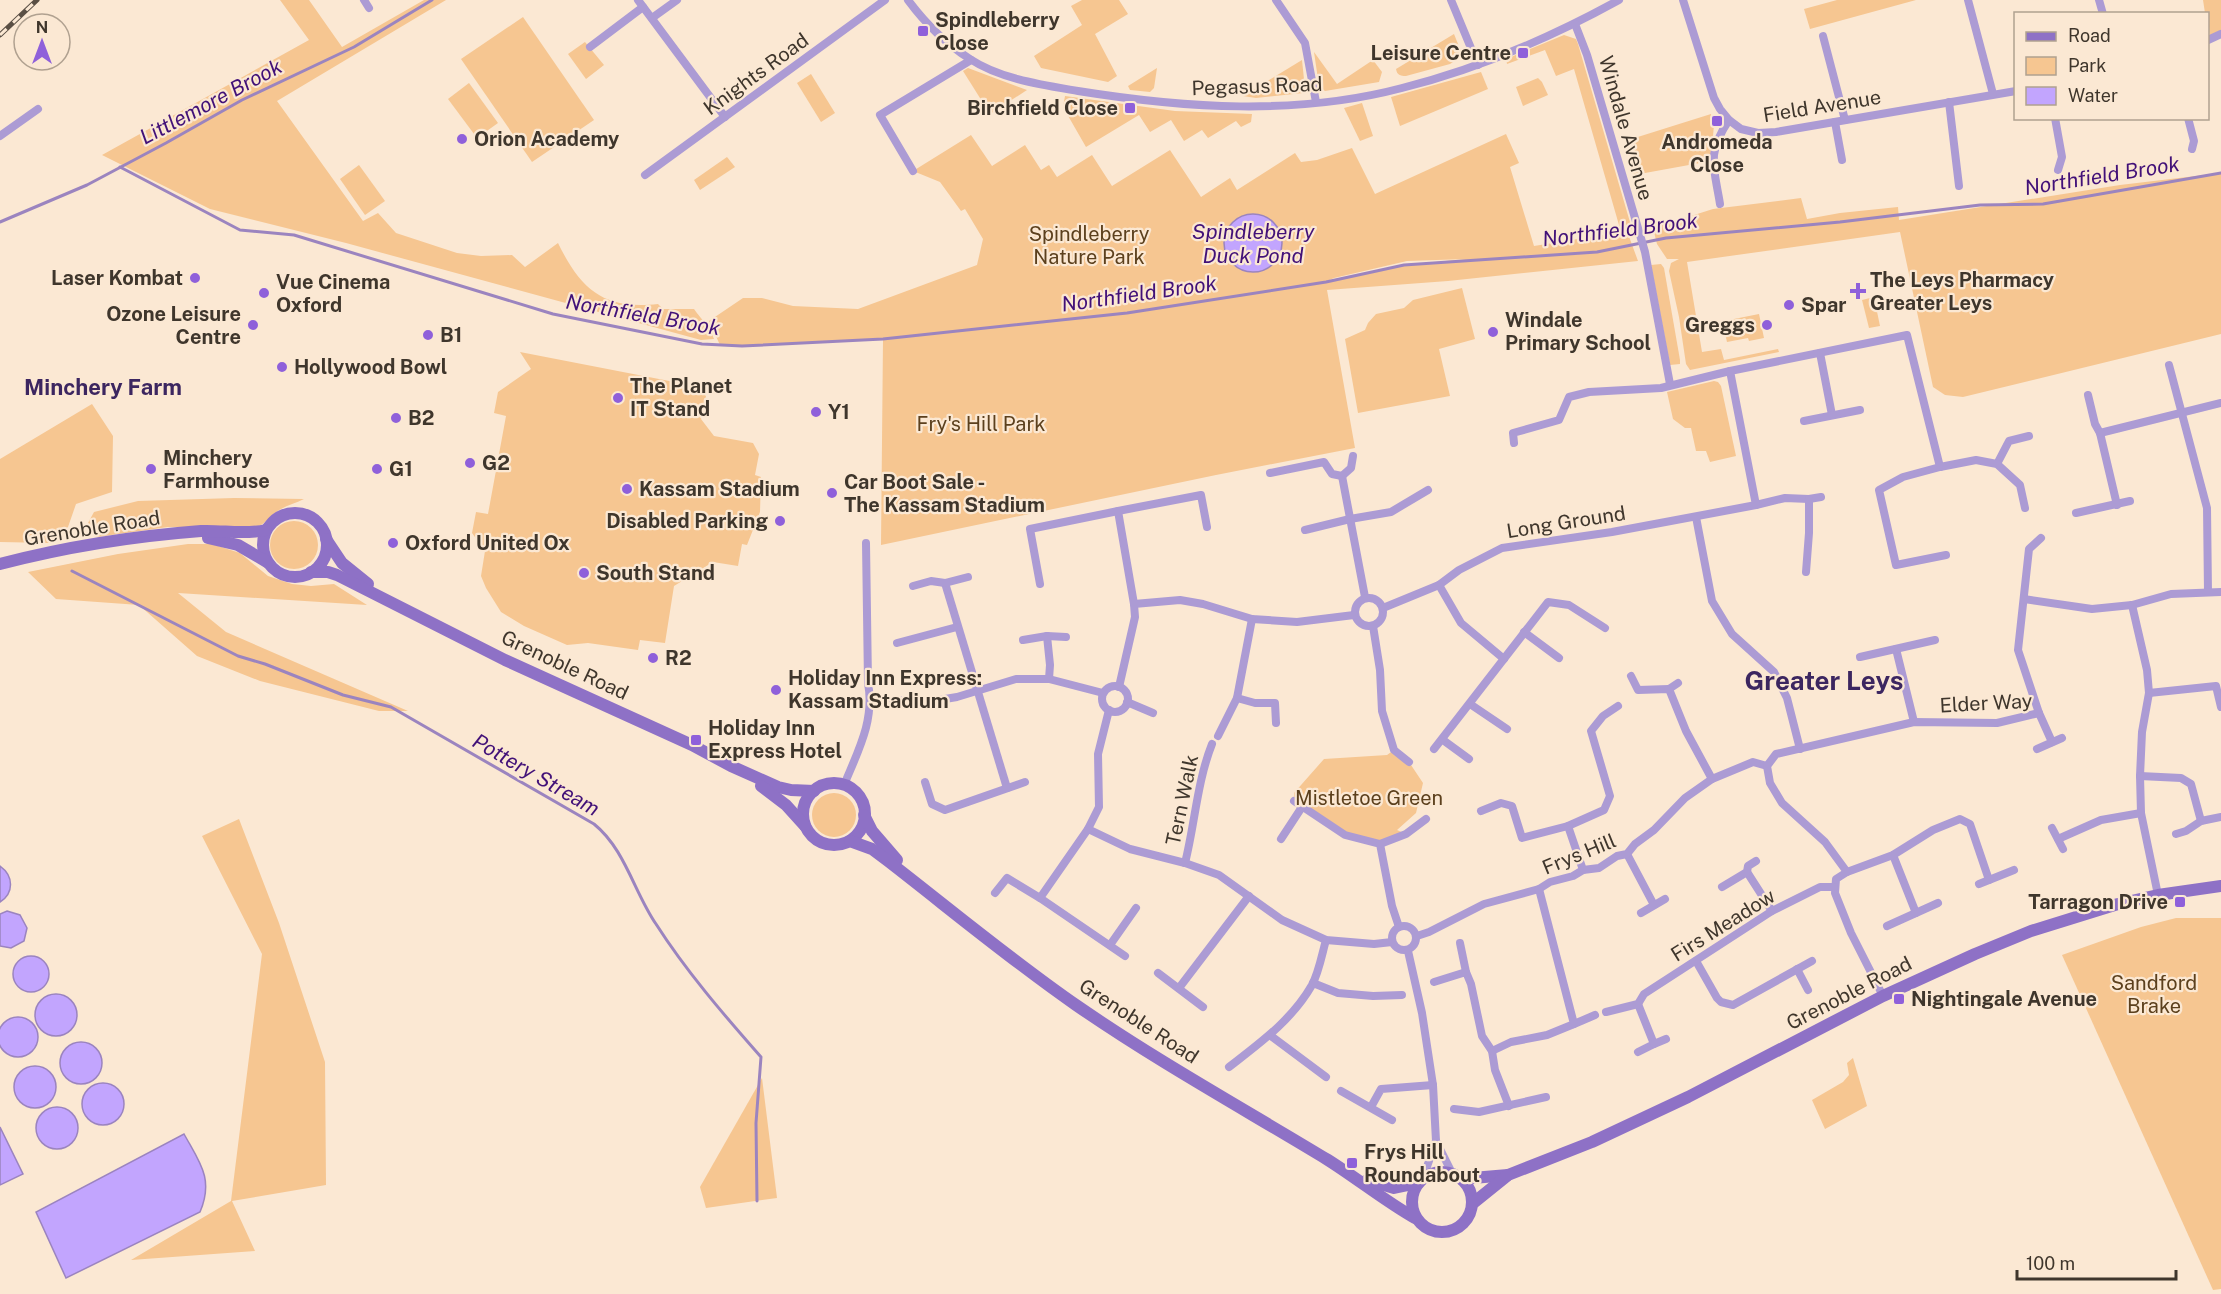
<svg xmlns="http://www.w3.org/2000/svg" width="2221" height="1294" font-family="'Public Sans',sans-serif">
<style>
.green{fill:#f6c691;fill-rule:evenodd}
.water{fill:#c2a5fe;stroke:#9b84bf;stroke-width:1.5}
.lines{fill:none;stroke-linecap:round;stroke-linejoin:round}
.stream{stroke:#9b84bf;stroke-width:3}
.street{stroke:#ac9bd4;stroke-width:8}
.secondary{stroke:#8e71c6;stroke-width:12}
.rail-casing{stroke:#5a4f44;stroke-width:5}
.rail{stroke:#fbe8d3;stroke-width:3;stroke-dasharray:9;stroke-linecap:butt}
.poi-dot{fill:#8f60da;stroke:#fbe8d3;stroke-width:2}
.labels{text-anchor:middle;stroke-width:4.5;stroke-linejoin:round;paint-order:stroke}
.poi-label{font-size:20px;font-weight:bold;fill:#3f362c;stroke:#fbe8d3;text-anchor:start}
.street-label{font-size:20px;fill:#3f362c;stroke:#fbe8d3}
.park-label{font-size:20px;fill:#5c401d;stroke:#fbe8d3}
.water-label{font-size:21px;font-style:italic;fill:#421178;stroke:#fbe8d3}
.quarter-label{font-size:22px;font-weight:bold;fill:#3c2660;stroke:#fbe8d3}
.district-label{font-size:26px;font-weight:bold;fill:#3c2660;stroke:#fbe8d3}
</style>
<rect width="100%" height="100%" fill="#fbe8d3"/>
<g class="green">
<path d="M280,0H309L342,47L424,0H446L277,101L363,221L378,213L396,233L457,253L481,256L512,255L525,267L558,243C581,290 604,310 658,304L663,309H694C701,319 710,327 714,339L701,340L346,243L210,209L102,155L309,40Z"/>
<polygon points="1082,0 1119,0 1128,14 1095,34 1117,76 1108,82 1041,68 1034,56 1082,25 1071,6"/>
<polygon points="1837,0 1916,0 1810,29 1804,9"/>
<polygon points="2203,0 2221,0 2221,34 2210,39 2208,14 2205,13"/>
<polygon points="523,17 594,120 532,162 461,59"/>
<path d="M1454,34L1460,49L1459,58L1450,64L1406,76C1400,76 1397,75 1396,69Z"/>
<path d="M1564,35L1576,39L1578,44L1632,229L1627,231L1638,261L1448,281L1327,290L1355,448L1216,475L881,545L883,339C828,339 774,348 720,345L709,321L743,298H762L793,306L858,309L977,265L983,239L965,209L961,211L940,182L913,171L971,135L992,166L1025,145L1041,170L1049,165L1057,177L1092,155L1112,186L1170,150L1201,197L1230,178L1237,190L1295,153L1301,162L1317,160L1352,148L1375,194L1506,134L1519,163L1510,167L1534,246L1621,232L1574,69L1556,76L1545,50L1507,64L1506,59ZM1466,259L1404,265L1325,282L1334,278L1407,261Z"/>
<polygon points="585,42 604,65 586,79 568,54"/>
<polygon points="1314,52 1337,84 1373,60 1382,72 1379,82 1325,91 1319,86"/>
<polygon points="1302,60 1305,89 1303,93 1256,98 1243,96"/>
<polygon points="968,68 1027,90 990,114 963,71"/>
<polygon points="1157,68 1154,88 1150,92 1130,90 1128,86"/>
<polygon points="1481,72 1488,89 1400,126 1391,97"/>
<polygon points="811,74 835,113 821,122 797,83"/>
<polygon points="1538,78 1542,82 1548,95 1523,106 1516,87"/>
<polygon points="469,83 498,123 477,138 448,99"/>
<polygon points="1065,96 1175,111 1252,114 1251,122 1241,127 1236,121 1208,138 1202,130 1184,141 1171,120 1150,132 1139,115 1086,147 1063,107"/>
<polygon points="1362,103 1373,136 1360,141 1344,108"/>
<polygon points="1711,114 1714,124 1711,161 1634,175 1625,141"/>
<polygon points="727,157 735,167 700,190 694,180"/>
<polygon points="359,165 385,201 365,215 340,179"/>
<polygon points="2221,173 2221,334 1963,397 1945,395 1933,387 1900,232 1687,262 1702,352 1721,349 1724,360 1778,349 1779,352 1690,370 1686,364 1679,317 1669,271 1671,263 1679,259 1667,259 1657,244 1653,228 1713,209 1801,198 1807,219 1840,213 1898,207 1899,220 2120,185"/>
<polygon points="1661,264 1664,268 1680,360 1680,364 1670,365 1651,265"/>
<polygon points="1462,288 1475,339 1439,349 1450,396 1358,413 1345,339 1365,330 1368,323 1376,314 1404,308 1413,300"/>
<polygon points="1874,297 1880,326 1869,328 1862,300"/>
<polygon points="1759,314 1764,338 1749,341 1748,338 1727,342 1723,325 1720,325 1719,322"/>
<polygon points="520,352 695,386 706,396 701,419 714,436 753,443 759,454 755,475 761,477 760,512 747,545 742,544 738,566 713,562 674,586 665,643 640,640 638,650 588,643 567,645 524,626 501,612 486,588 481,576 485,551 472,533 476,512 488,514 506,416 494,413 498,392 531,369"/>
<polygon points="1714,381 1718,382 1721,386 1736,456 1710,462 1706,451 1696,451 1691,428 1685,428 1673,419 1667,392"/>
<polygon points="92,404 113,436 112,492 76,504 68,527 49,543 0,542 0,459"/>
<path d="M234,498L304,499C296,503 288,505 281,509C271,514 267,523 257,527H168L97,537L92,534L88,523L94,512L138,501Z"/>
<circle cx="294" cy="545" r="24"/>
<polygon points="188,544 212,544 240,553 268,576 292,584 311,586 334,584 367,605 178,593 226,632 408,711 379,711 260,681 197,656 139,605 56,599 28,572 118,554"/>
<polygon points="1394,750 1409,762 1423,783 1416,813 1397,830 1406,834 1380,844 1345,835 1294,801 1294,793 1324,759 1387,755"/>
<circle cx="834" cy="815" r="22"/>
<polygon points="239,819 279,923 325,1062 326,1185 232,1201 255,1251 131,1260 231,1201 262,954 202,836"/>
<polygon points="2176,918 2221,918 2221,1289 2213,1290 2062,955 2141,927"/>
<polygon points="1853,1058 1867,1106 1825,1129 1812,1100 1843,1082 1849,1075 1847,1063"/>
<polygon points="762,1078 777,1198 706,1208 700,1187"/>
</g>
<g class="water">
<circle cx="1253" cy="243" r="29"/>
<path d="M0,866C14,876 14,893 0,902Z"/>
<polygon points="7,911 20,915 27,928 24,941 11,948 0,946 0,914"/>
<circle cx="31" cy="974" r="18"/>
<circle cx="56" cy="1015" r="21"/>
<circle cx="18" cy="1037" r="20"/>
<circle cx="81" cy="1063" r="21"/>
<circle cx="35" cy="1087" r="21"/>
<circle cx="103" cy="1104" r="21"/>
<circle cx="57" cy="1128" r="21"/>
<polygon points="0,1127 23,1174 0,1185"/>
<path d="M184,1134C200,1163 214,1179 200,1212L66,1278L36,1212Z"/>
</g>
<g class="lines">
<g class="stream">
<polyline points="120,167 240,230 294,235 553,314 702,344 742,346 883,339 1127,313 1326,282 1404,265 1597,252 1666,238 1840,222 1980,205 2043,204 2221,173"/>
<polyline points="0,222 87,185 166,143 242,100 354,47 432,0"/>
<path d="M72,571L238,656L265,664L343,695L391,707L594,824C625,849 634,892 656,924C686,971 724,1015 761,1057L756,1123L757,1201"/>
</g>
<g class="street">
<polyline points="364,0 369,8"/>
<polyline points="638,0 725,117"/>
<path d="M908,0C925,23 945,43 970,59C1000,79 1043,85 1078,91C1184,108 1296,116 1402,88C1478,69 1550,38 1619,0"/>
<polyline points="1276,0 1305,43 1316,102"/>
<polyline points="1451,0 1478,65"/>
<polyline points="1683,0 1714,98 1720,109 1729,120 1741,129 1758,133 1776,132 2016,91"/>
<polyline points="1968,0 1993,94"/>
<polyline points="2099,0 2103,14"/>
<polyline points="652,18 677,0"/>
<polyline points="1575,24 1587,55 1645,252 1670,384"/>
<polyline points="1823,36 1845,120"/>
<polyline points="2208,40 2221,34"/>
<polyline points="590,47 643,7"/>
<polyline points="1949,102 1959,186"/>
<polyline points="2055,118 2062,157 2058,170"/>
<polyline points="2188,118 2194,141 2192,149"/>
<polyline points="1835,122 1842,160"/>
<polyline points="0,136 38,109"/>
<polyline points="913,171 880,115 971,60"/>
<polyline points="645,175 885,0"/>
<path d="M1720,204C1714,167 1706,154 1729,120"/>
<polyline points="1820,353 1832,415"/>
<polyline points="2169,365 2207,508 2208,592"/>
<polyline points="2088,395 2095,424 2100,433 2117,505"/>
<polyline points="1804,421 1860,410"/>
<polyline points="2100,433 2221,403"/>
<polyline points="1514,443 1513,433 1559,420 1569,397 1589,392 1661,388 1730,371 1907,335 1940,467"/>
<polyline points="1997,464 2009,441 2029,436"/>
<polyline points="1270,473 1324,462 1332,474 1342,476"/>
<polyline points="1342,476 1365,597"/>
<polyline points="1342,476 1351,468 1353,456"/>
<polyline points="1756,505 1785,498 1809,499 1821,497"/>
<polyline points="2076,513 2130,501"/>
<polyline points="1696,517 1712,601 1732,634 1774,672 1787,698 1800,749"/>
<polyline points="1305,530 1350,519 1391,512 1428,490"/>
<polyline points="2041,538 2029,549 2018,650 2039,713 2052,742"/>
<polyline points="1946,555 1896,565 1879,490 1903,477 1940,467 1976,460 1997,464 2020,485 2025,508"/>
<polyline points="1806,572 1809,533 1809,499"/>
<polyline points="945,583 1007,788"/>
<polyline points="1040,584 1030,529 1118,511"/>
<polyline points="1439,585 1461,623 1504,659"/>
<polyline points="913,586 931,581 945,583 968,577"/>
<circle cx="1369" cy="612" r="14"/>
<polyline points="2024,599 2092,609 2132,605 2171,594 2221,592"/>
<polyline points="1134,604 1118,511 1201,495 1207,527"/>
<polyline points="2132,605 2147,670 2149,693 2142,732 2140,776 2141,813 2158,895"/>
<polyline points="1383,608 1439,585 1459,570 1502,548 1612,532 1756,505 1730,371"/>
<polyline points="1373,626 1380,670 1382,711 1394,750 1409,762"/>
<polyline points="1524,632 1559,658"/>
<polyline points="1047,636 1050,665 1049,679"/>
<polyline points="1023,640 1047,636 1066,637"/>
<polyline points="897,643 957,627"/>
<polyline points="1896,649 1914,722"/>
<polyline points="1860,657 1935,640"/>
<polyline points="1631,676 1638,690 1669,689 1686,731 1712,779"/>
<circle cx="1115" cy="699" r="13"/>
<polyline points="1119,687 1135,617 1134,604 1180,600 1203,604 1252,619 1297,622 1354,615"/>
<polyline points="1669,689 1678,683"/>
<polyline points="2149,693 2216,686 2221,707"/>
<polyline points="1237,698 1255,703 1275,703 1276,723"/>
<polyline points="871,700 933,701 957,697 1016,679 1049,679 1103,693"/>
<polyline points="1127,702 1153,713"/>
<polyline points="1470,704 1507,729"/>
<polyline points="1109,710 1098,754 1099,807 1088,829 1130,849 1185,863 1219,875 1282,920 1326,940 1374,944 1392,942"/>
<polyline points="1218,736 1237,698 1252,619"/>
<polyline points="1443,740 1469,759"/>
<polyline points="1434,749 1548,602 1569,605 1605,628"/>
<polyline points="2037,749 2062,738"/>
<polyline points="2140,776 2181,778 2191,784 2201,821"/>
<polyline points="925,782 932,804 945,810 1025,782"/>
<path d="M844,785C858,751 875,720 868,683L866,543"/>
<polyline points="1294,801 1345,835 1380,844 1392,906 1399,927"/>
<polyline points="1481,811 1501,803 1512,806 1522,838 1568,826 1583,870"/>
<polyline points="1568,826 1604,810 1610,796 1591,731 1603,716 1618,706"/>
<polyline points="2052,828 2063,849"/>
<polyline points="1088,829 1040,898 1125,956"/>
<polyline points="2176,834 2186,831 2201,821 2221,817"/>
<polyline points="1281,839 1302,807"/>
<polyline points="2058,839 2101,820 2141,813"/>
<polyline points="1380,844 1406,834 1426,819"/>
<polyline points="1627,854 1654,905"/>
<polyline points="1893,855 1916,913"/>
<path d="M1185,863C1195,823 1197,782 1212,744"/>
<polyline points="1747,872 1772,911"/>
<polyline points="1847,872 1893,855 1933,830 1960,819 1970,824 1989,880"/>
<polyline points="1979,884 2014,870"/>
<polyline points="1722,887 1747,872 1748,866 1756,861"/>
<polyline points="995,893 1007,878 1040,898"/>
<polyline points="1641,913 1665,899"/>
<circle cx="1404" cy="938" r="12"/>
<polyline points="1887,926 1938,903"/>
<polyline points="1417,936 1429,932 1484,904 1539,889 1550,882 1573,876 1583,870 1599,868 1617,856 1627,854 1635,844 1654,830 1685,798 1712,779 1753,762 1767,766"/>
<polyline points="1460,943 1466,972"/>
<polyline points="1110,945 1136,908"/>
<polyline points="1408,951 1422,1013 1433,1085 1436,1141 1423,1178"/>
<polyline points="1696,961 1717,998 1721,1002 1733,1005 1812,961"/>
<polyline points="1797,969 1808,990"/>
<polyline points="1158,973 1203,1007"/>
<polyline points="1434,982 1466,972 1471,984 1482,1036 1492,1051 1495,1070 1509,1106"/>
<polyline points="1313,983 1338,993 1373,996 1402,995"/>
<polyline points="1179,988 1249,896"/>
<polyline points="1883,996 1851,933 1835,893 1836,879 1847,872 1825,842 1782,803 1770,783 1767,766 1776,754 1914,722 1997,723 2039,713"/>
<polyline points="1638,1004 1654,1044 1638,1052"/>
<polyline points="1606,1012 1638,1004 1644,994 1772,911 1820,887 1834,887"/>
<polyline points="1574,1024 1595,1015"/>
<polyline points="1271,1036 1326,1077"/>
<polyline points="1654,1044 1666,1039"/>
<polyline points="1492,1051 1511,1042 1547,1035 1574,1024 1539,889"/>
<path d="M1229,1067C1260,1043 1292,1020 1312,985C1319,972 1322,954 1326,940"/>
<polyline points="1341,1091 1392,1120"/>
<polyline points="1371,1107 1381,1089 1433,1085"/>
<polyline points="1454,1109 1479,1112 1546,1097"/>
<polyline points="1436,1141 1452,1173"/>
</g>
<g class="secondary">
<circle cx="295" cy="545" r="32"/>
<polyline points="208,538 238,545 267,562"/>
<polyline points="326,539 342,563 368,584"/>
<path d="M0,564C65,547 135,536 201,531C223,530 244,535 266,530"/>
<polyline points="311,572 328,572 337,575 505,660 692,745 731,766 778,787 791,790 814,791"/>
<circle cx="834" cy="814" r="31"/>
<polyline points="761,786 786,805 805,826"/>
<polyline points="864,815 872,831 897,860"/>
<path d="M850,841L872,849L888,861C950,909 1011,960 1076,1005C1157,1061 1244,1109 1328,1160C1358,1179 1385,1201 1415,1218"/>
<circle cx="1442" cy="1202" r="30"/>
<polyline points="1461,1179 1508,1175"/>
<polyline points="1367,1180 1394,1188 1418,1183"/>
<polyline points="1472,1204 1508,1175 1592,1142 1688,1097 1883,996 1975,954 2031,931 2118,904 2158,895 2221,886"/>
</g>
<defs>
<polyline id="rail" points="0,35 37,0"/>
</defs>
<use href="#rail" class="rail-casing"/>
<use href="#rail" class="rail"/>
</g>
<g class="poi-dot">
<rect x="917" y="25" width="12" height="12" rx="3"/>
<rect x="1517" y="47" width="12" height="12" rx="3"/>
<rect x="1124" y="102" width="12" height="12" rx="3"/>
<rect x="1711" y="115" width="12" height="12" rx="3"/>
<circle cx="462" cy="139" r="6"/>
<circle cx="195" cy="278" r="6"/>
<path d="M1855 282h6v6h6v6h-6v6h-6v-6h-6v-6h6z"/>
<circle cx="264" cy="293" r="6"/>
<circle cx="1789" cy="305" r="6"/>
<circle cx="253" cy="325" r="6"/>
<circle cx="1767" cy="325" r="6"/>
<circle cx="1493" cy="332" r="6"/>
<circle cx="428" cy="335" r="6"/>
<circle cx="282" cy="367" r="6"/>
<circle cx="618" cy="398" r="6"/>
<circle cx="816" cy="412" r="6"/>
<circle cx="396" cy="418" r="6"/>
<circle cx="470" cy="463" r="6"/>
<circle cx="151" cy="469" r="6"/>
<circle cx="377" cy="469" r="6"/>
<circle cx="627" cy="489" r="6"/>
<circle cx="832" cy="493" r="6"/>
<circle cx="780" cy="521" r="6"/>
<circle cx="393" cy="543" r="6"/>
<circle cx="584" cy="573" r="6"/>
<circle cx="653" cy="658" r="6"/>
<circle cx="776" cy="690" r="6"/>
<rect x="690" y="734" width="12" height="12" rx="3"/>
<rect x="2174" y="896" width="12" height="12" rx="3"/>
<rect x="1893" y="993" width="12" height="12" rx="3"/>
<rect x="1346" y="1157" width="12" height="12" rx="3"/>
</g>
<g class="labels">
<g class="poi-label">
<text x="935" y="27">Spindleberry<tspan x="935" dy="23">Close</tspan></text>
<text x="1511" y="60" text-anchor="end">Leisure Centre</text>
<text x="1118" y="115" text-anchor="end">Birchfield Close</text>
<text x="474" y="146">Orion Academy</text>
<text x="1717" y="149" text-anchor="middle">Andromeda<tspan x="1717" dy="23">Close</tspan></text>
<text x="183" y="285" text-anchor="end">Laser Kombat</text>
<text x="1870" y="287">The Leys Pharmacy<tspan x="1870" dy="23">Greater Leys</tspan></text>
<text x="276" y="289">Vue Cinema<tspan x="276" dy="23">Oxford</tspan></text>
<text x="1801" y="312">Spar</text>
<text x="241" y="321" text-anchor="end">Ozone Leisure<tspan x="241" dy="23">Centre</tspan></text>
<text x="1505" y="327">Windale<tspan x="1505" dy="23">Primary School</tspan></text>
<text x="1755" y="332" text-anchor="end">Greggs</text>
<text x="440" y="342">B1</text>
<text x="294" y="374">Hollywood Bowl</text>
<text x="630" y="393">The Planet<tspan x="630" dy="23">IT Stand</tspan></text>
<text x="828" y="419">Y1</text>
<text x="408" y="425">B2</text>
<text x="163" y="465">Minchery<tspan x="163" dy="23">Farmhouse</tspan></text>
<text x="482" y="470">G2</text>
<text x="389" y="476">G1</text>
<text x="844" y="489">Car Boot Sale -<tspan x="844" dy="23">The Kassam Stadium</tspan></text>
<text x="639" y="496">Kassam Stadium</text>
<text x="768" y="528" text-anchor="end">Disabled Parking</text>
<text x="405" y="550">Oxford United Ox</text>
<text x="596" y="580">South Stand</text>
<text x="665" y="665">R2</text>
<text x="788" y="685">Holiday Inn Express:<tspan x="788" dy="23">Kassam Stadium</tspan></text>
<text x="708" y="735">Holiday Inn<tspan x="708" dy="23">Express Hotel</tspan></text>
<text x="2168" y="909" text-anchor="end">Tarragon Drive</text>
<text x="1911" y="1006">Nightingale Avenue</text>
<text x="1364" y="1159">Frys Hill<tspan x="1364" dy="23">Roundabout</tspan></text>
</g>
<g class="street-label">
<text transform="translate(756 74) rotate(-36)" y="7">Knights Road</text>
<text transform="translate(1257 86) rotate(-2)" y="7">Pegasus Road</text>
<text transform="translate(1822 106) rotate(-9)" y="7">Field Avenue</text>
<text transform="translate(1626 128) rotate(74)" y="7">Windale Avenue</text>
<text transform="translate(1566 522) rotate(-9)" y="7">Long Ground</text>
<text transform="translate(92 528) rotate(-9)" y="7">Grenoble Road</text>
<text transform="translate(565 665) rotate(25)" y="7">Grenoble Road</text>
<text transform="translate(1986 703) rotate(-3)" y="7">Elder Way</text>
<text transform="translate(1182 800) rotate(-78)" y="7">Tern Walk</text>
<text transform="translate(1579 854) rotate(-22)" y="7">Frys Hill</text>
<text transform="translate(1723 925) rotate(-32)" y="7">Firs Meadow</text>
<text transform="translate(1849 993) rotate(-27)" y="7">Grenoble Road</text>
<text transform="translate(1139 1021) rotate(33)" y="7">Grenoble Road</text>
</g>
<g class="park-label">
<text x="1089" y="241">Spindleberry<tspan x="1089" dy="23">Nature Park</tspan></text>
<text x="981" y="431">Fry's Hill Park</text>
<text x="1369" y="805">Mistletoe Green</text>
<text x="2154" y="990">Sandford<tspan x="2154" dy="23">Brake</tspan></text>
</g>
<g class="water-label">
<text transform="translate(211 102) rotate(-28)" y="7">Littlemore Brook</text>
<text transform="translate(2102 176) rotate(-9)" y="7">Northfield Brook</text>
<text transform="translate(1620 230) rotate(-7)" y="7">Northfield Brook</text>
<text x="1253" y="239">Spindleberry<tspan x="1253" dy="24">Duck Pond</tspan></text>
<text transform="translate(1139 294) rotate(-8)" y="7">Northfield Brook</text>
<text transform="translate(643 315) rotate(10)" y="7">Northfield Brook</text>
<text transform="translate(536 775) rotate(30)" y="7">Pottery Stream</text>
</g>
<g class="quarter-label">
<text x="103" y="395">Minchery Farm</text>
</g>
<g class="district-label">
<text x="1824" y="690">Greater Leys</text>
</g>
</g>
<rect x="2014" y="12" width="195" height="108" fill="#fbe8d3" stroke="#b0a190" stroke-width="1.5"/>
<rect x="2026" y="32" width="30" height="9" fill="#8e71c6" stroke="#b0a190" stroke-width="1.5"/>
<text x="2068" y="42" font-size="18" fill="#3f362c">Road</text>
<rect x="2026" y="57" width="30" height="18" fill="#f6c691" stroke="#b0a190" stroke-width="1.5"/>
<text x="2068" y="72" font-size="18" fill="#3f362c">Park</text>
<rect x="2026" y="87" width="30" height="18" fill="#c2a5fe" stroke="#b0a190" stroke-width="1.5"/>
<text x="2068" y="102" font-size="18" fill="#3f362c">Water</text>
<g transform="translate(42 42)"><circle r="28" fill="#fbe8d3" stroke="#b0a190" stroke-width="1.5"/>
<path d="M0-4.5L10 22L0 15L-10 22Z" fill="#8f60da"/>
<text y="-9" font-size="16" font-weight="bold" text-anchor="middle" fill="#3f362c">N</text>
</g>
<path d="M2017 1270v9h159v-9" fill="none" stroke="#3f362c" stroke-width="3"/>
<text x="2026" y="1270" font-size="18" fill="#3f362c" stroke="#fbe8d3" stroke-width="4.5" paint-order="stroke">100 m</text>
</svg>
